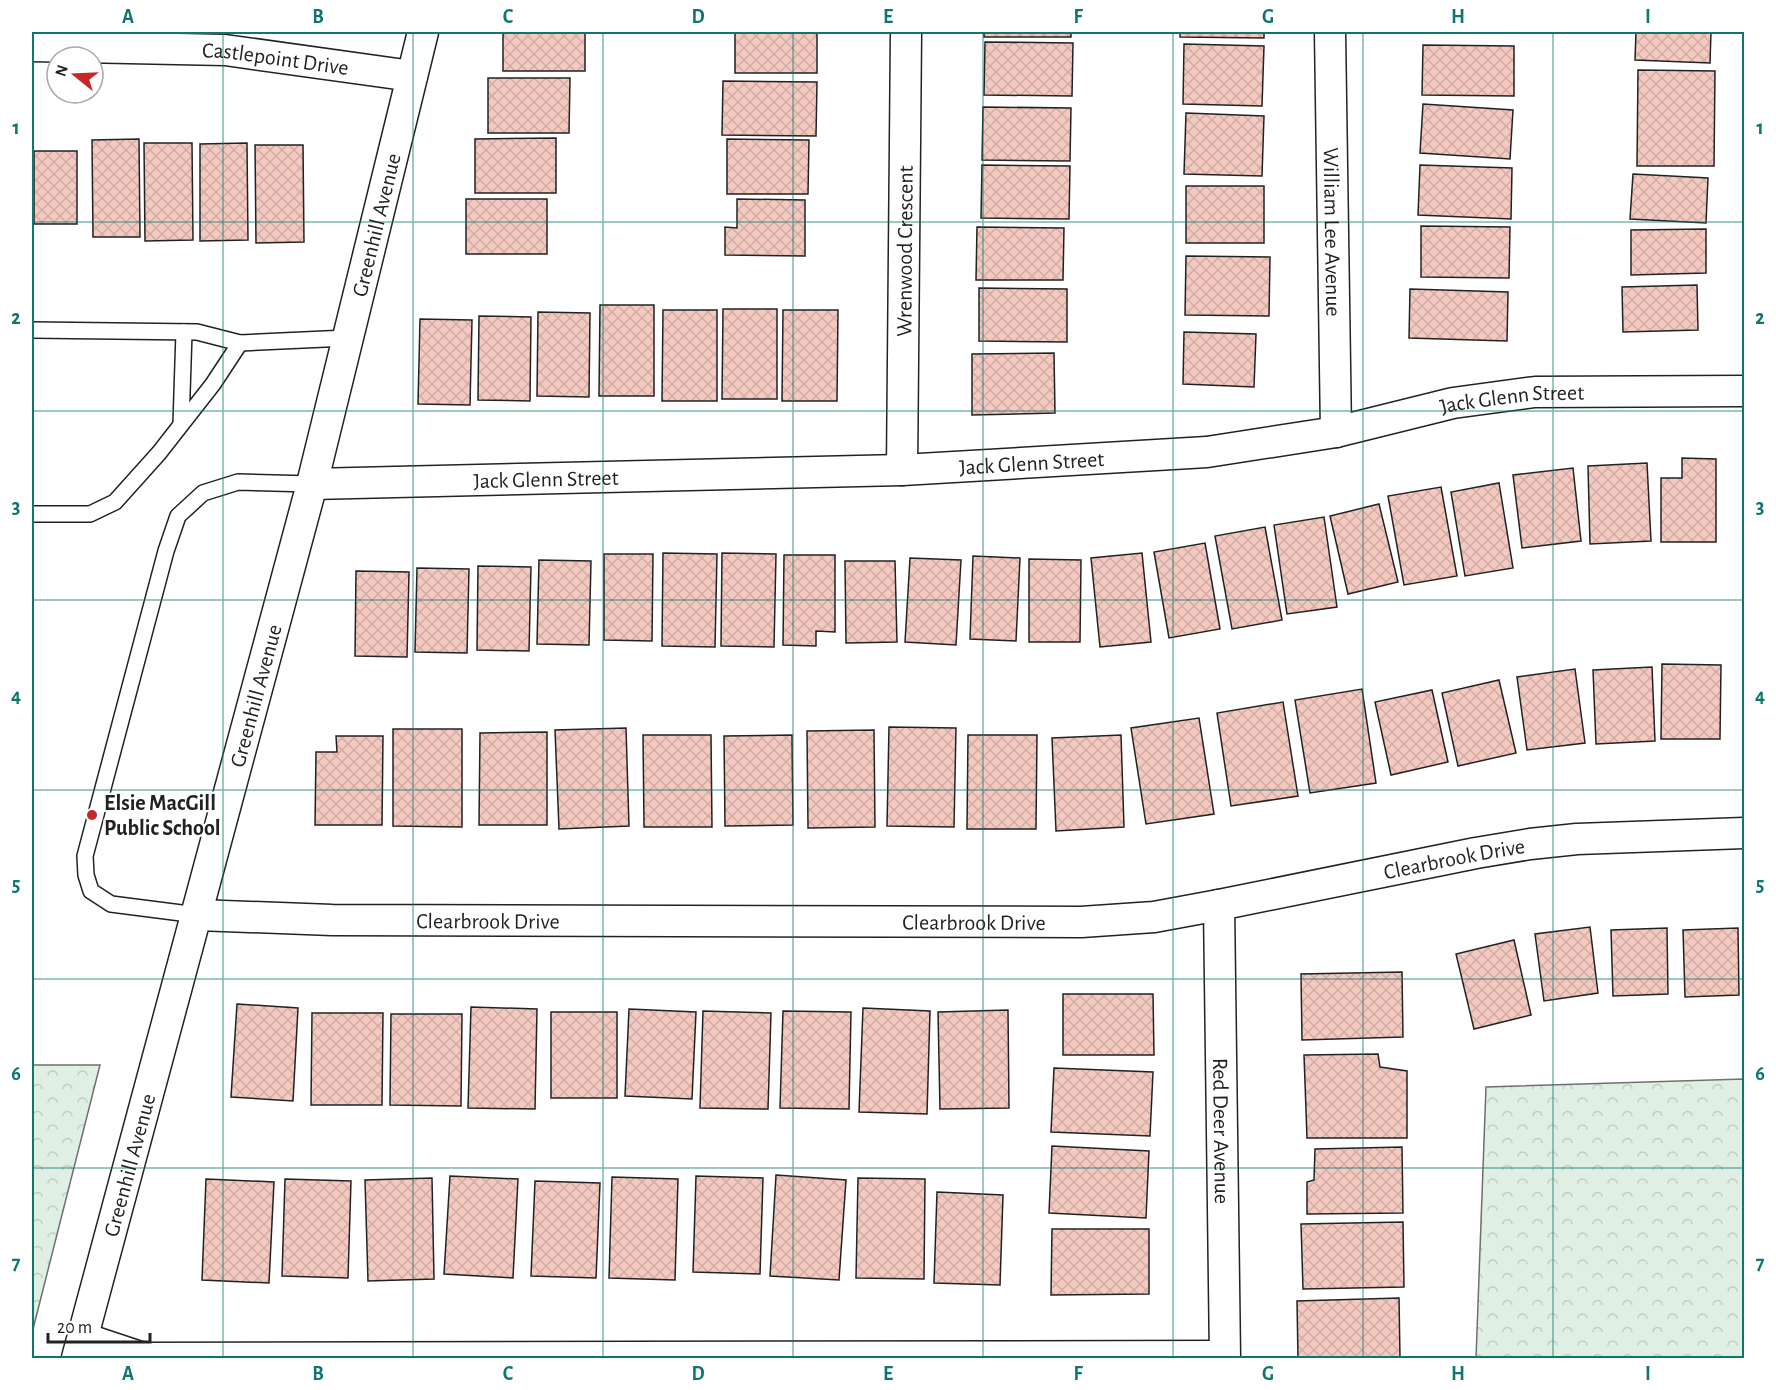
<svg xmlns="http://www.w3.org/2000/svg" width="1776" height="1390" font-family="'Alegreya Sans',sans-serif">
<style>
.forest{fill:url(#forest-crowns);stroke:#6f6f6f;stroke-width:1.5}
.building{fill:url(#building-cross-hatch);stroke:#222;stroke-width:1.5}
.lines{fill:none;stroke-linecap:round;stroke-linejoin:round}
.service-casing{stroke:#222;stroke-width:18}
.minor-casing{stroke:#222;stroke-width:33}
.service{stroke:#fff;stroke-width:15}
.minor{stroke:#fff;stroke-width:30}
.grid{fill:none;stroke:#0f766e;stroke-width:1.5;stroke-opacity:0.55}
.poi-dot{fill:#c62828;stroke:#fff;stroke-width:2}
.labels{text-anchor:middle;stroke-width:4.5;stroke-linejoin:round;paint-order:stroke}
.street-label{font-size:22px;fill:#222;stroke:#fff}
.poi-label{font-size:22px;font-weight:bold;fill:#222;stroke:#fff;text-anchor:start}
.neatline{fill:none;stroke:#0f766e;stroke-width:2}
.grid-label{font-size:20px;text-anchor:middle;font-weight:bold;fill:#0f766e}
</style>
<defs>
<pattern id="forest-crowns" width="20" height="18" patternUnits="userSpaceOnUse" patternTransform="scale(1.5)"><rect width="20" height="18" fill="#e0efe3"/><path d="M2 6a3 3 0 1 1 6 0M12 15a3 3 0 1 1 6 0" fill="none" stroke="#c0cdc2"/></pattern>
<pattern id="building-cross-hatch" width="8" height="8" patternUnits="userSpaceOnUse" patternTransform="scale(1.5)"><rect width="8" height="8" fill="#f3c9c0"/><path d="M0 0l8 8M0 8l8-8" fill="none" stroke="#d0aca5"/></pattern>
</defs>
<rect width="100%" height="100%" fill="#fff"/>
<g class="forest">
<polygon points="32,1065 100,1065 32,1333"/>
<polygon points="1744,1079 1744,1358 1476,1358 1486,1087"/>
</g>
<g class="building">
<rect x="503" y="32" width="82" height="39"/>
<rect x="735" y="32" width="82" height="41"/>
<rect x="984" y="32" width="87" height="5"/>
<polygon points="1180,32 1264,32 1264,38 1180,37"/>
<polygon points="1636,32 1711,32 1710,63 1635,60"/>
<polygon points="985,42 1073,43 1072,96 984,95"/>
<polygon points="1184,44 1264,46 1262,106 1183,104"/>
<polygon points="1423,45 1514,46 1514,96 1422,95"/>
<polygon points="1638,70 1715,71 1714,166 1637,166"/>
<polygon points="488,78 570,78 569,133 488,133"/>
<polygon points="723,81 817,82 816,136 722,135"/>
<polygon points="1423,104 1513,110 1510,159 1420,153"/>
<polygon points="983,107 1071,108 1070,161 982,160"/>
<polygon points="1186,113 1264,116 1262,176 1184,174"/>
<polygon points="556,138 556,193 475,193 475,139"/>
<polygon points="139,139 140,237 93,237 92,140"/>
<polygon points="727,139 809,140 808,194 727,194"/>
<polygon points="144,143 192,143 193,240 145,241"/>
<polygon points="247,143 248,240 200,241 200,144"/>
<polygon points="255,145 303,145 304,242 256,243"/>
<rect x="34" y="151" width="43" height="73"/>
<polygon points="982,165 1070,166 1069,219 981,218"/>
<polygon points="1420,165 1512,168 1511,219 1418,215"/>
<polygon points="1633,174 1708,178 1706,223 1630,219"/>
<rect x="1186" y="186" width="78" height="57"/>
<rect x="466" y="199" width="81" height="55"/>
<polygon points="737,199 805,200 805,256 725,255 725,227 737,228"/>
<polygon points="1421,226 1510,227 1509,278 1421,277"/>
<polygon points="977,227 1064,228 1063,280 976,280"/>
<polygon points="1706,229 1706,273 1631,275 1631,230"/>
<polygon points="1186,256 1270,257 1269,316 1185,315"/>
<polygon points="1697,285 1698,330 1623,332 1622,287"/>
<polygon points="979,288 1067,289 1067,342 979,341"/>
<polygon points="1410,289 1508,292 1507,341 1409,338"/>
<polygon points="600,305 654,305 654,396 599,396"/>
<polygon points="723,309 777,309 777,399 722,399"/>
<polygon points="663,310 717,310 717,401 662,401"/>
<polygon points="783,310 838,310 837,401 782,401"/>
<polygon points="538,312 590,313 589,397 537,396"/>
<polygon points="479,316 531,317 530,401 478,400"/>
<polygon points="420,319 472,320 470,405 418,404"/>
<polygon points="1184,332 1256,334 1254,387 1183,384"/>
<polygon points="1054,353 1055,413 972,415 972,354"/>
<polygon points="1682,458 1716,459 1716,542 1661,542 1661,478 1682,478"/>
<polygon points="1647,463 1651,541 1590,544 1588,466"/>
<polygon points="1573,468 1581,541 1522,548 1513,475"/>
<polygon points="1499,483 1513,568 1465,576 1451,492"/>
<polygon points="1441,487 1457,576 1404,585 1388,496"/>
<polygon points="1379,504 1398,582 1348,594 1330,516"/>
<polygon points="1324,517 1337,607 1287,614 1274,525"/>
<polygon points="1265,527 1282,620 1232,629 1215,536"/>
<polygon points="1205,543 1220,629 1169,638 1154,552"/>
<polygon points="663,553 717,554 715,647 662,646"/>
<polygon points="722,553 776,554 774,647 721,646"/>
<polygon points="1142,553 1151,642 1100,647 1091,558"/>
<polygon points="604,554 653,554 652,641 604,640"/>
<polygon points="784,555 835,555 835,632 816,631 816,646 783,645"/>
<polygon points="973,556 1020,558 1016,641 970,639"/>
<polygon points="910,558 961,560 956,645 905,642"/>
<polygon points="1029,559 1081,560 1080,642 1029,642"/>
<polygon points="539,560 591,561 589,645 537,644"/>
<polygon points="845,561 895,561 897,642 846,643"/>
<polygon points="478,566 531,567 529,651 477,650"/>
<polygon points="417,568 469,569 467,653 415,652"/>
<polygon points="356,571 409,572 407,657 355,656"/>
<polygon points="1662,664 1721,665 1720,739 1661,739"/>
<polygon points="1652,667 1655,741 1596,744 1593,670"/>
<polygon points="1575,669 1585,743 1527,750 1517,677"/>
<polygon points="1499,680 1516,753 1458,766 1442,693"/>
<polygon points="1362,689 1376,783 1310,793 1295,700"/>
<polygon points="1432,690 1448,762 1391,775 1375,702"/>
<polygon points="1283,702 1298,796 1231,806 1217,713"/>
<polygon points="1199,718 1214,814 1146,824 1131,728"/>
<polygon points="889,727 956,728 954,827 887,826"/>
<polygon points="626,728 629,826 559,829 555,730"/>
<polygon points="393,729 462,729 462,827 393,826"/>
<polygon points="874,730 875,827 808,828 807,731"/>
<polygon points="547,732 547,825 479,825 480,733"/>
<polygon points="643,735 711,735 712,827 644,827"/>
<polygon points="792,735 793,825 725,826 724,736"/>
<polygon points="968,735 1037,735 1036,829 967,829"/>
<polygon points="1121,735 1124,827 1056,831 1052,738"/>
<polygon points="336,736 383,736 382,825 315,825 316,752 337,752"/>
<polygon points="1590,927 1598,993 1544,1001 1535,934"/>
<polygon points="1667,928 1668,994 1613,996 1611,930"/>
<polygon points="1738,928 1739,995 1685,997 1683,930"/>
<polygon points="1514,940 1531,1015 1474,1029 1456,954"/>
<polygon points="1402,972 1403,1037 1302,1040 1301,974"/>
<polygon points="1063,994 1153,994 1154,1055 1063,1055"/>
<polygon points="237,1004 298,1008 293,1101 231,1097"/>
<polygon points="471,1007 537,1009 535,1109 468,1108"/>
<polygon points="863,1008 930,1011 927,1114 859,1112"/>
<polygon points="629,1009 696,1012 692,1099 625,1096"/>
<polygon points="1008,1010 1009,1108 940,1109 938,1012"/>
<polygon points="703,1011 771,1013 768,1109 700,1108"/>
<polygon points="783,1011 851,1012 849,1109 780,1108"/>
<rect x="551" y="1012" width="66" height="86"/>
<polygon points="312,1013 383,1013 382,1105 311,1105"/>
<polygon points="391,1014 462,1014 461,1106 390,1105"/>
<polygon points="1378,1054 1380,1067 1407,1071 1407,1138 1307,1138 1304,1055"/>
<polygon points="1054,1068 1153,1072 1150,1136 1051,1132"/>
<polygon points="1052,1146 1149,1151 1146,1218 1049,1213"/>
<polygon points="1402,1147 1403,1213 1307,1214 1307,1182 1314,1180 1315,1149"/>
<polygon points="776,1175 846,1180 839,1280 770,1276"/>
<polygon points="450,1176 518,1179 513,1278 444,1274"/>
<polygon points="696,1176 763,1178 760,1274 693,1272"/>
<polygon points="612,1177 678,1179 675,1280 609,1278"/>
<polygon points="432,1178 434,1279 368,1281 365,1180"/>
<polygon points="858,1178 925,1179 924,1279 856,1278"/>
<polygon points="206,1179 274,1182 269,1283 202,1280"/>
<polygon points="285,1179 351,1181 348,1278 282,1276"/>
<polygon points="535,1181 600,1183 596,1278 531,1276"/>
<polygon points="937,1192 1003,1195 1000,1285 934,1283"/>
<polygon points="1403,1222 1404,1287 1303,1289 1301,1224"/>
<polygon points="1052,1229 1149,1229 1149,1294 1051,1295"/>
<polygon points="1399,1298 1400,1358 1298,1358 1297,1301"/>
</g>
<g class="lines">
<defs>
<g id="service">
<polyline points="32,330 197,332 240,343 347,338"/>
<polyline points="181,424 184,332"/>
<polyline points="32,514 90,514 115,502 159,453 213,384 240,343"/>
<polyline points="197,915 111,904 91,891 86,875 85,856 166,551 178,516 203,493 238,482 312,484"/>
</g>
<g id="minor">
<path id="s1" d="M1330,32L1336,432"/>
<path id="s2" d="M32,46L225,50L412,76"/>
<path id="s3" d="M902,470L906,32"/>
<path id="s4" d="M312,484L902,470L1207,452L1336,432L1453,403L1535,392L1744,391"/>
<path id="s5" d="M1219,905L1225,1358"/>
<path id="s6" d="M197,915L332,920L1081,922L1154,917L1219,905L1476,853L1530,844L1577,839L1744,833"/>
<polyline points="83,1338 143,1358 1224,1356"/>
<path id="s7" d="M77,1358L312,484L423,32"/>
</g>
</defs>
<use href="#service" class="service-casing"/>
<use href="#minor" class="minor-casing"/>
<use href="#service" class="service"/>
<use href="#minor" class="minor"/>
</g>
<path class="grid" d="M223,32V1358M413,32V1358M603,32V1358M793,32V1358M983,32V1358M1173,32V1358M1363,32V1358M1553,32V1358M32,222H1744M32,411H1744M32,600H1744M32,790H1744M32,979H1744M32,1168H1744"/>
<circle class="poi-dot" cx="92" cy="815" r="6"/>
<g class="labels">
<g class="street-label">
<text dy="8" stroke="none"><textPath href="#s2" startOffset="244">Castlepoint Drive</textPath></text>
<text dy="8" stroke="none"><textPath href="#s7" startOffset="1172">Greenhill Avenue</textPath></text>
<text dy="8" stroke="none"><textPath href="#s1" startOffset="200">William Lee Avenue</textPath></text>
<text dy="8" stroke="none"><textPath href="#s3" startOffset="219">Wrenwood Crescent</textPath></text>
<text dy="8" stroke="none"><textPath href="#s4" startOffset="1206">Jack Glenn Street</textPath></text>
<text dy="8" stroke="none"><textPath href="#s4" startOffset="720">Jack Glenn Street</textPath></text>
<text dy="8" stroke="none"><textPath href="#s4" startOffset="234">Jack Glenn Street</textPath></text>
<text dy="8" stroke="none"><textPath href="#s7" startOffset="686">Greenhill Avenue</textPath></text>
<text dy="8" stroke="none"><textPath href="#s6" startOffset="1263">Clearbrook Drive</textPath></text>
<text dy="8" stroke="none"><textPath href="#s6" startOffset="291">Clearbrook Drive</textPath></text>
<text dy="8" stroke="none"><textPath href="#s6" startOffset="777">Clearbrook Drive</textPath></text>
<text dy="8" stroke="none"><textPath href="#s5" startOffset="226">Red Deer Avenue</textPath></text>
<text dy="8" stroke="none"><textPath href="#s7" startOffset="200">Greenhill Avenue</textPath></text>
</g>
<g class="poi-label">
<text x="104" y="810">Elsie MacGill<tspan x="104" dy="25">Public School</tspan></text>
</g>
</g>
<rect width="1776" height="1390" fill="none" stroke="#ffffff" stroke-width="66"/>
<g transform="translate(75 75) rotate(288)"><circle r="28" fill="#ffffff" stroke="#a7a7a7" stroke-width="1.5"/>
<path d="M0-4.5L10 22L0 15L-10 22Z" fill="#c62828"/>
<text y="-9" font-size="16" font-weight="bold" text-anchor="middle" fill="#222222">N</text>
</g>
<path d="M48 1333v9h102v-9" fill="none" stroke="#222222" stroke-width="3"/>
<text x="57" y="1333" font-size="18" fill="#222222" stroke="#ffffff" stroke-width="4.5" paint-order="stroke">20 m</text>
<rect x="33" y="33" width="1710" height="1324" class="neatline"/>
<g class="grid-label">
<text x="128" y="23">A</text>
<text x="318" y="23">B</text>
<text x="508" y="23">C</text>
<text x="698" y="23">D</text>
<text x="888" y="23">E</text>
<text x="1078" y="23">F</text>
<text x="1268" y="23">G</text>
<text x="1458" y="23">H</text>
<text x="1648" y="23">I</text>
<text x="16" y="134">1</text>
<text x="1760" y="134">1</text>
<text x="16" y="324">2</text>
<text x="1760" y="324">2</text>
<text x="16" y="513">3</text>
<text x="1760" y="513">3</text>
<text x="16" y="702">4</text>
<text x="1760" y="702">4</text>
<text x="16" y="891">5</text>
<text x="1760" y="891">5</text>
<text x="16" y="1080">6</text>
<text x="1760" y="1080">6</text>
<text x="16" y="1269">7</text>
<text x="1760" y="1269">7</text>
<text x="128" y="1380">A</text>
<text x="318" y="1380">B</text>
<text x="508" y="1380">C</text>
<text x="698" y="1380">D</text>
<text x="888" y="1380">E</text>
<text x="1078" y="1380">F</text>
<text x="1268" y="1380">G</text>
<text x="1458" y="1380">H</text>
<text x="1648" y="1380">I</text>
</g>
</svg>
